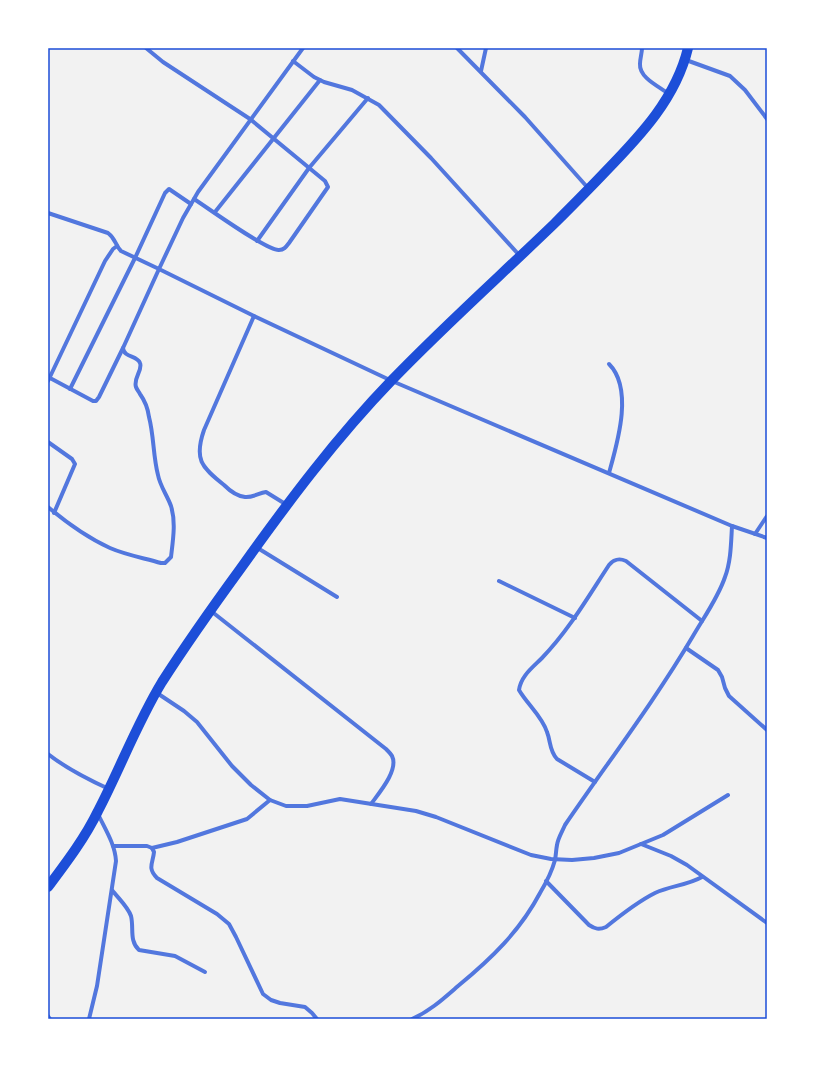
<svg xmlns="http://www.w3.org/2000/svg" width="815" height="1067" font-family="'Fira Sans Condensed',sans-serif">
<style>
.lines{fill:none;stroke-linecap:round;stroke-linejoin:round}
.minor{stroke:#5277de;stroke-width:4}
.trunk{stroke:#1d4ed8;stroke-width:10}
.neatline{fill:none;stroke:#1d4ed8;stroke-width:1.5}
</style>
<rect width="100%" height="100%" fill="#f2f2f2"/>
<g class="lines">
<g class="minor">
<path d="M146,48L163,62L250,119L325,181L328,187L289,243C286,247 284,250 279,250C267,251 208,208 194,199"/>
<polyline points="303,48 198,192 183,218 159,269 254,316 392,381 732,526 767,538"/>
<polyline points="457,48 525,117 588,188"/>
<path d="M642,48C642,53 640,58 640,64C639,78 660,87 669,94"/>
<polyline points="686,60 730,76 745,90 767,119"/>
<polyline points="293,61 314,77 324,82 352,90 379,105 431,158 520,256"/>
<polyline points="481,71 486,48"/>
<polyline points="215,212 320,80"/>
<path d="M48,213L108,233C116,239 115,245 121,251L159,269L123,348C124,358 137,355 140,363C143,370 133,378 136,387C137,390 139,392 140,394C145,401 148,409 149,417C154,436 153,456 158,475C160,486 167,495 171,506C176,522 173,540 171,557L165,563H161C144,558 126,555 110,548C88,538 67,523 48,507"/>
<polyline points="257,241 309,168 368,98"/>
<path d="M254,316L204,430C194,459 201,467 224,485C230,491 236,496 245,497C252,498 259,493 266,492L287,505"/>
<polyline points="50,378 93,401 96,401 99,397 123,348"/>
<polyline points="48,381 105,261 113,249 117,246"/>
<polyline points="70,389 135,258 165,193 169,189 191,204"/>
<polyline points="48,442 72,459 75,464 54,513"/>
<path d="M609,473C617,444 634,389 609,364"/>
<polyline points="755,534 767,516"/>
<polyline points="256,547 337,597"/>
<polyline points="499,581 575,618"/>
<path d="M211,611L386,749C388,751 391,754 392,756C399,770 379,793 371,804"/>
<polyline points="686,648 718,670 722,677 725,688 729,696 767,730"/>
<polyline points="157,693 184,711 197,722 232,766 251,785 270,800 286,806 307,806 340,799 416,811 436,817 531,855 551,859 572,860 594,858 619,853 663,835 728,795"/>
<path d="M48,754C67,769 87,779 109,789"/>
<path d="M595,782L557,759C549,750 551,742 547,732C542,716 527,704 519,690C521,676 532,668 542,658C569,630 588,597 609,565C614,559 619,558 626,561L702,621"/>
<polyline points="641,844 671,856 687,865 767,923"/>
<path d="M113,846H147L152,848L154,852C153,863 147,868 157,878L217,914L229,924L236,937L263,994L271,1000L280,1003L305,1007L312,1013L317,1019"/>
<polyline points="152,848 177,842 247,819 270,800"/>
<path d="M546,881L589,925C595,929 599,930 606,927C622,914 637,902 655,893C670,886 688,885 702,877"/>
<path d="M112,890C118,898 128,907 131,916C134,928 129,941 139,950L175,956L205,972"/>
<polyline points="48,1016 50,1019"/>
<path d="M89,1019L97,986L116,861C115,844 105,829 98,814"/>
<path d="M412,1019C430,1011 443,999 458,986C491,959 520,931 540,893C546,883 552,871 555,860C556,855 556,850 557,845C558,838 562,832 565,825C608,762 654,702 693,636C704,617 718,598 725,577C731,561 731,543 732,526"/>
</g>
<path class="trunk" d="M48,887C66,863 85,838 98,811C120,769 137,723 162,682C187,643 214,605 241,568C288,502 336,438 392,380C444,326 500,276 554,224C571,207 589,189 606,171C641,135 676,98 688,48"/>
</g>
<rect width="815" height="1067" fill="none" stroke="#ffffff" stroke-width="98"/>
<rect x="49" y="49" width="717" height="969" class="neatline"/>
</svg>
